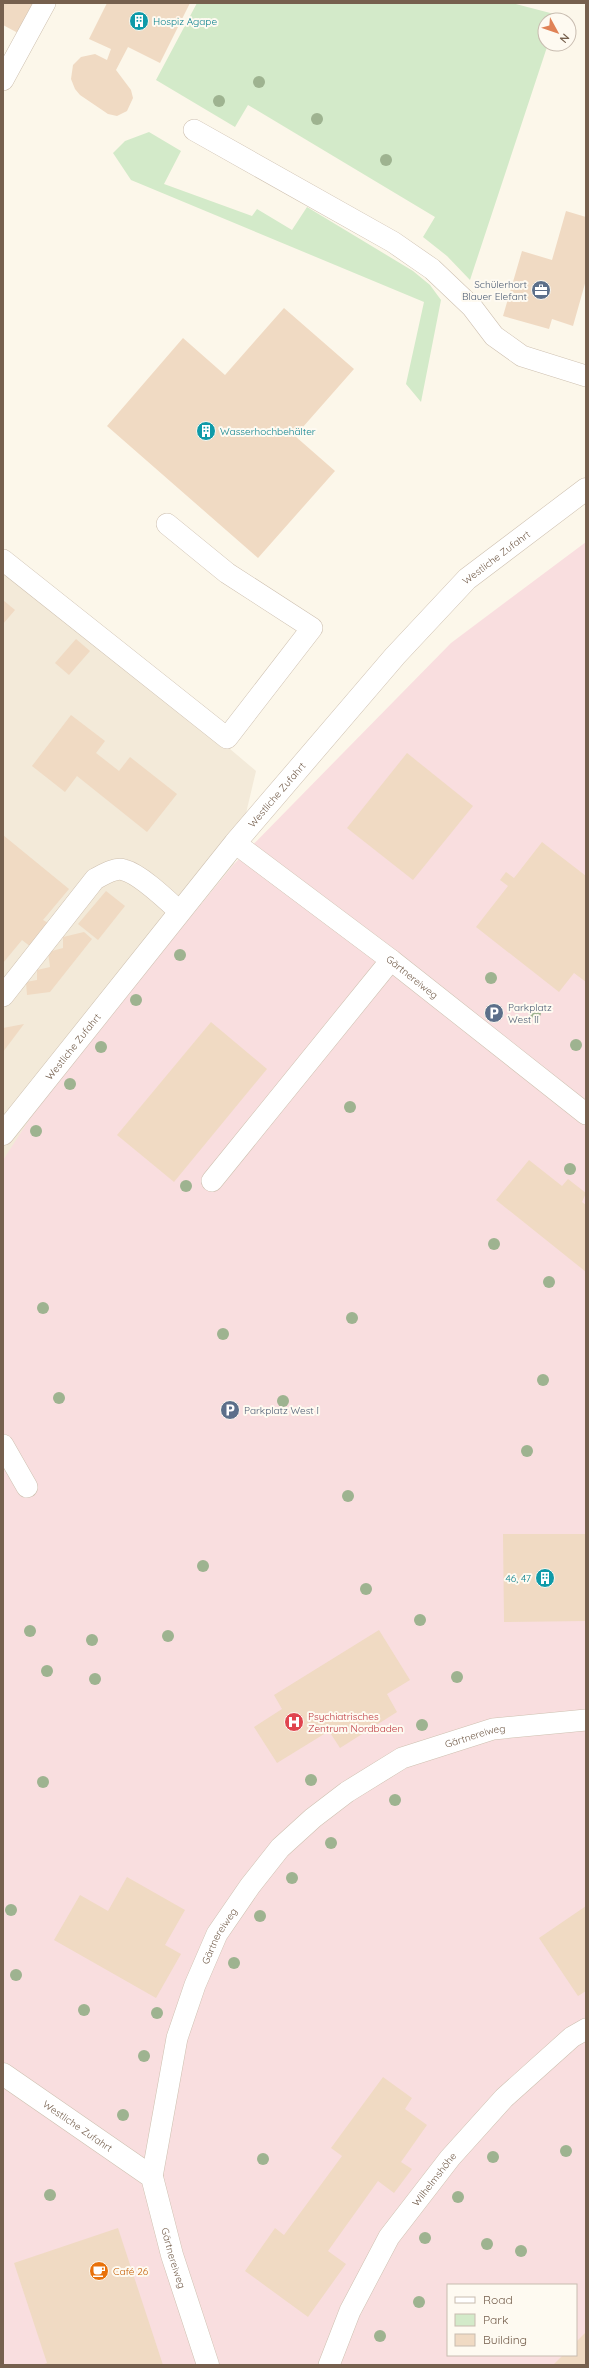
<svg xmlns="http://www.w3.org/2000/svg" width="589" height="2368" font-family="Quicksand,sans-serif">
<style>
.residential{fill:#f3ead9}
.medical{fill:#f9dedf;fill-rule:evenodd}
.green{fill:#d3eac9}
.building{fill:#f0dac3}
.lines{fill:none;stroke-linecap:round;stroke-linejoin:round}
.service-casing{stroke:#cec0b0;stroke-width:22}
.minor-casing{stroke:#cec0b0;stroke-width:23}
.service{stroke:#fff;stroke-width:21}
.minor{stroke:#fff;stroke-width:22}
.tree{fill:#9eb390}
.labels{text-anchor:middle;stroke-width:4;stroke-linejoin:round;paint-order:stroke}
.culture-label{font-size:10px;fill:#0d838f;stroke:#fefaf1;text-anchor:start}
.service-label{font-size:10px;fill:#4e5e75;stroke:#fefaf1;text-anchor:start}
.street-label{font-size:10px;fill:#76604e;stroke:#fefaf1}
.health-label{font-size:10px;fill:#be3a42;stroke:#fefaf1;text-anchor:start}
.food-label{font-size:10px;fill:#c56008;stroke:#fefaf1;text-anchor:start}
</style>
<rect width="100%" height="100%" fill="#fcf7ea"/>
<polygon class="residential" points="3,557 256,771 234,864 148,967 3,1160"/>
<path class="medical" d="M586,542V2365H3V1160L50,1088L234,864L451,643ZM448,2285H576V2355H448Z"/>
<g class="green">
<polygon points="197,3 512,3 558,15 556,20 545,20 545,44 548,44 470,280 447,256 423,237 435,217 248,105 235,127 156,80"/>
<polygon points="149,132 181,151 164,184 252,216 257,209 292,230 307,207 413,271 430,285 441,300 421,402 406,384 424,302 131,180 113,153 125,141"/>
</g>
<g class="building">
<polygon points="3,3 33,3 18,33 3,25"/>
<polygon points="107,3 190,3 160,63 128,47 116,70 131,90 133,98 127,111 117,116 108,114 80,95 75,89 71,79 73,65 81,57 95,54 107,60 111,49 89,39"/>
<polygon points="566,211 586,217 586,280 573,326 552,319 549,329 503,316 522,251 552,260"/>
<polygon points="284,308 354,369 295,436 335,471 258,558 107,426 183,338 225,375"/>
<polygon points="3,600 15,610 3,624"/>
<polygon points="76,639 90,651 69,675 55,663"/>
<polygon points="71,715 105,741 96,753 119,771 130,757 177,794 147,832 77,776 65,792 32,766"/>
<polygon points="407,753 473,806 413,880 347,828"/>
<polygon points="3,835 69,889 43,920 50,924 31,947 22,940 3,963"/>
<polygon points="542,842 586,876 586,982 574,973 559,992 476,927 508,886 500,880 506,872 514,878"/>
<polygon points="106,891 125,906 98,940 78,924"/>
<polygon points="84,932 92,939 50,992 27,995 26,982 37,980 37,970 50,967 48,952 63,948 63,937"/>
<polygon points="211,1022 267,1069 174,1182 117,1135"/>
<polygon points="24,1024 3,1052 3,1028"/>
<polygon points="529,1160 562,1186 568,1179 586,1193 582,1202 586,1205 586,1272 496,1200"/>
<polygon points="503,1534 586,1534 586,1621 504,1622"/>
<polygon points="379,1630 410,1680 387,1694 397,1712 340,1748 329,1731 277,1763 254,1727 282,1709 274,1695"/>
<polygon points="127,1877 185,1910 165,1945 181,1954 156,1998 54,1940 80,1895 108,1911"/>
<polygon points="586,1906 586,1991 578,1996 539,1938"/>
<polygon points="383,2077 412,2098 405,2109 427,2125 401,2162 412,2169 394,2193 378,2181 328,2251 346,2264 308,2317 245,2271 275,2228 284,2235 342,2156 331,2148"/>
<polygon points="118,2228 163,2365 41,2365 47,2363 14,2263"/>
<polygon points="586,2332 586,2365 553,2365 563,2355 576,2355 576,2342"/>
</g>
<g class="lines">
<defs>
<g id="service">
<polyline points="3,80 45,3"/>
<polyline points="194,130 393,242 432,269 472,307 494,336 522,356 586,376"/>
<polyline points="3,560 227,738 312,628 227,573 167,524"/>
<path id="s1" d="M235,843L391,960L586,1114"/>
<path d="M3,996L95,879C103,875 115,867 124,870C140,874 167,900 180,912"/>
<polyline points="212,1181 391,960"/>
<polyline points="3,1445 27,1487"/>
<path id="s2" d="M152,2177L177,2038L195,1985L217,1934L250,1886L280,1848L313,1818L347,1792L402,1758L493,1729L586,1720"/>
<path id="s3" d="M329,2365L350,2311L389,2237L450,2158L504,2098L572,2037L586,2029"/>
</g>
<g id="minor">
<path id="s4" d="M3,1134L235,843L395,656L467,579L586,489"/>
<path id="s5" d="M3,2074L152,2177L172,2255L208,2365"/>
</g>
</defs>
<use href="#service" class="service-casing"/>
<use href="#minor" class="minor-casing"/>
<use href="#service" class="service"/>
<use href="#minor" class="minor"/>
</g>
<g class="tree">
<circle cx="259" cy="82" r="6"/>
<circle cx="219" cy="101" r="6"/>
<circle cx="317" cy="119" r="6"/>
<circle cx="386" cy="160" r="6"/>
<circle cx="180" cy="955" r="6"/>
<circle cx="491" cy="978" r="6"/>
<circle cx="136" cy="1000" r="6"/>
<circle cx="535" cy="1013" r="6"/>
<circle cx="576" cy="1045" r="6"/>
<circle cx="101" cy="1047" r="6"/>
<circle cx="70" cy="1084" r="6"/>
<circle cx="350" cy="1107" r="6"/>
<circle cx="36" cy="1131" r="6"/>
<circle cx="570" cy="1169" r="6"/>
<circle cx="186" cy="1186" r="6"/>
<circle cx="494" cy="1244" r="6"/>
<circle cx="549" cy="1282" r="6"/>
<circle cx="43" cy="1308" r="6"/>
<circle cx="352" cy="1318" r="6"/>
<circle cx="223" cy="1334" r="6"/>
<circle cx="543" cy="1380" r="6"/>
<circle cx="59" cy="1398" r="6"/>
<circle cx="283" cy="1401" r="6"/>
<circle cx="527" cy="1451" r="6"/>
<circle cx="348" cy="1496" r="6"/>
<circle cx="203" cy="1566" r="6"/>
<circle cx="366" cy="1589" r="6"/>
<circle cx="420" cy="1620" r="6"/>
<circle cx="30" cy="1631" r="6"/>
<circle cx="168" cy="1636" r="6"/>
<circle cx="92" cy="1640" r="6"/>
<circle cx="47" cy="1671" r="6"/>
<circle cx="457" cy="1677" r="6"/>
<circle cx="95" cy="1679" r="6"/>
<circle cx="422" cy="1725" r="6"/>
<circle cx="311" cy="1780" r="6"/>
<circle cx="43" cy="1782" r="6"/>
<circle cx="395" cy="1800" r="6"/>
<circle cx="331" cy="1843" r="6"/>
<circle cx="292" cy="1878" r="6"/>
<circle cx="11" cy="1910" r="6"/>
<circle cx="260" cy="1916" r="6"/>
<circle cx="234" cy="1963" r="6"/>
<circle cx="16" cy="1975" r="6"/>
<circle cx="84" cy="2010" r="6"/>
<circle cx="157" cy="2013" r="6"/>
<circle cx="144" cy="2056" r="6"/>
<circle cx="123" cy="2115" r="6"/>
<circle cx="566" cy="2151" r="6"/>
<circle cx="493" cy="2157" r="6"/>
<circle cx="263" cy="2159" r="6"/>
<circle cx="50" cy="2195" r="6"/>
<circle cx="458" cy="2197" r="6"/>
<circle cx="425" cy="2238" r="6"/>
<circle cx="487" cy="2244" r="6"/>
<circle cx="521" cy="2251" r="6"/>
<circle cx="419" cy="2302" r="6"/>
<circle cx="380" cy="2336" r="6"/>
</g>
<defs>
<symbol id="building-disc" viewBox="-11 -11 22 22"><circle r="9.5" fill="#0f9aa8" stroke="#fefaf1"/><path d="M-4-6H4V6H1V3H-1V6H-4ZM-2.5-4.3h1.7v1.8h-1.7ZM.8-4.3h1.7v1.8H.8ZM-2.5-1h1.7V.8h-1.7ZM.8-1h1.7V.8H.8Z" fill="#fff"/></symbol>
<symbol id="office-disc" viewBox="-11 -11 22 22"><circle r="9.5" fill="#5c6f8a" stroke="#fefaf1"/><path d="M-6-3h4V-5.5h4V-3h4V5H-6ZM-1-4.5V-3h2v-1.5ZM-6 0V1H6V0Z" fill="#fff"/></symbol>
<symbol id="parking-disc" viewBox="-11 -11 22 22"><circle r="9.5" fill="#5c6f8a" stroke="#fefaf1"/><path d="M-3.5-5.5H1a3.5 3.5 0 0 1 0 7H-1V5.5H-3.5ZM-1-3.4V-.6H.8a1.4 1.4 0 0 0 0-2.8Z" fill="#fff"/></symbol>
<symbol id="hospital-disc" viewBox="-11 -11 22 22"><circle r="9.5" fill="#e0444e" stroke="#fefaf1"/><path d="M-5-5h3v3.5h4V-5h3V5h-3V1.5h-4V5h-3Z" fill="#fff"/></symbol>
<symbol id="cafe-disc" viewBox="-11 -11 22 22"><circle r="9.5" fill="#e8710a" stroke="#fefaf1"/><path d="M-5.5-4.5H6V0H3Q3 3.5 0 3.5H-2.5Q-5.5 3.5-5.5 0ZM3-3.2v2h1.7v-2ZM-6 4.5H4V6H-6Z" fill="#fff"/></symbol>
</defs>
<g fill-rule="evenodd">
<use href="#building-disc" x="128" y="10" width="22" height="22"/>
<use href="#office-disc" x="530" y="279" width="22" height="22"/>
<use href="#building-disc" x="195" y="420" width="22" height="22"/>
<use href="#parking-disc" x="483" y="1002" width="22" height="22"/>
<use href="#parking-disc" x="219" y="1399" width="22" height="22"/>
<use href="#building-disc" x="534" y="1567" width="22" height="22"/>
<use href="#hospital-disc" x="283" y="1711" width="22" height="22"/>
<use href="#cafe-disc" x="88" y="2260" width="22" height="22"/>
</g>
<g class="labels">
<g class="culture-label">
<text x="153" y="25">Hospiz Agape</text>
<text x="220" y="435">Wasserhochbehälter</text>
<text x="531" y="1582" text-anchor="end">46, 47</text>
</g>
<g class="service-label">
<text x="527" y="288" text-anchor="end">Schülerhort<tspan x="527" dy="12">Blauer Elefant</tspan></text>
<text x="508" y="1011">Parkplatz<tspan x="508" dy="12">West II</tspan></text>
<text x="244" y="1414">Parkplatz West I</text>
</g>
<g class="street-label">
<text dy="4" stroke="none"><textPath href="#s4" startOffset="760">Westliche Zufahrt</textPath></text>
<text dy="4" stroke="none"><textPath href="#s4" startOffset="436">Westliche Zufahrt</textPath></text>
<text dy="4" stroke="none"><textPath href="#s1" startOffset="222">Gärtnereiweg</textPath></text>
<text dy="4" stroke="none"><textPath href="#s4" startOffset="112">Westliche Zufahrt</textPath></text>
<text dy="4" stroke="none"><textPath href="#s2" startOffset="588">Gärtnereiweg</textPath></text>
<text dy="4" stroke="none"><textPath href="#s2" startOffset="252">Gärtnereiweg</textPath></text>
<text dy="4" stroke="none"><textPath href="#s5" startOffset="91">Westliche Zufahrt</textPath></text>
<text dy="4" stroke="none"><textPath href="#s3" startOffset="215">Wilhelmshöhe</textPath></text>
<text dy="4" stroke="none"><textPath href="#s5" startOffset="265">Gärtnereiweg</textPath></text>
</g>
<g class="health-label">
<text x="308" y="1720">Psychiatrisches<tspan x="308" dy="12">Zentrum Nordbaden</tspan></text>
</g>
<g class="food-label">
<text x="113" y="2275">Café 26</text>
</g>
</g>
<rect width="589" height="2368" fill="none" stroke="#76604e" stroke-width="8"/>
<rect x="447" y="2284" width="130" height="72" fill="#fefaf1" stroke="#c8bcb0"/>
<rect x="455" y="2297" width="20" height="6" fill="#ffffff" stroke="#c8bcb0"/>
<text x="483" y="2304" font-size="12" fill="#76604e">Road</text>
<rect x="455" y="2314" width="20" height="12" fill="#d3eac9" stroke="#c8bcb0"/>
<text x="483" y="2324" font-size="12" fill="#76604e">Park</text>
<rect x="455" y="2334" width="20" height="12" fill="#f0dac3" stroke="#c8bcb0"/>
<text x="483" y="2344" font-size="12" fill="#76604e">Building</text>
<g transform="translate(557 32) rotate(130)"><circle r="19" fill="#fefaf1" stroke="#c8bcb0"/>
<path d="M0-3L7 15L0 10L-7 15Z" fill="#e08256"/>
<text y="-6" font-size="11" font-weight="bold" text-anchor="middle" fill="#76604e">N</text>
</g>
</svg>
